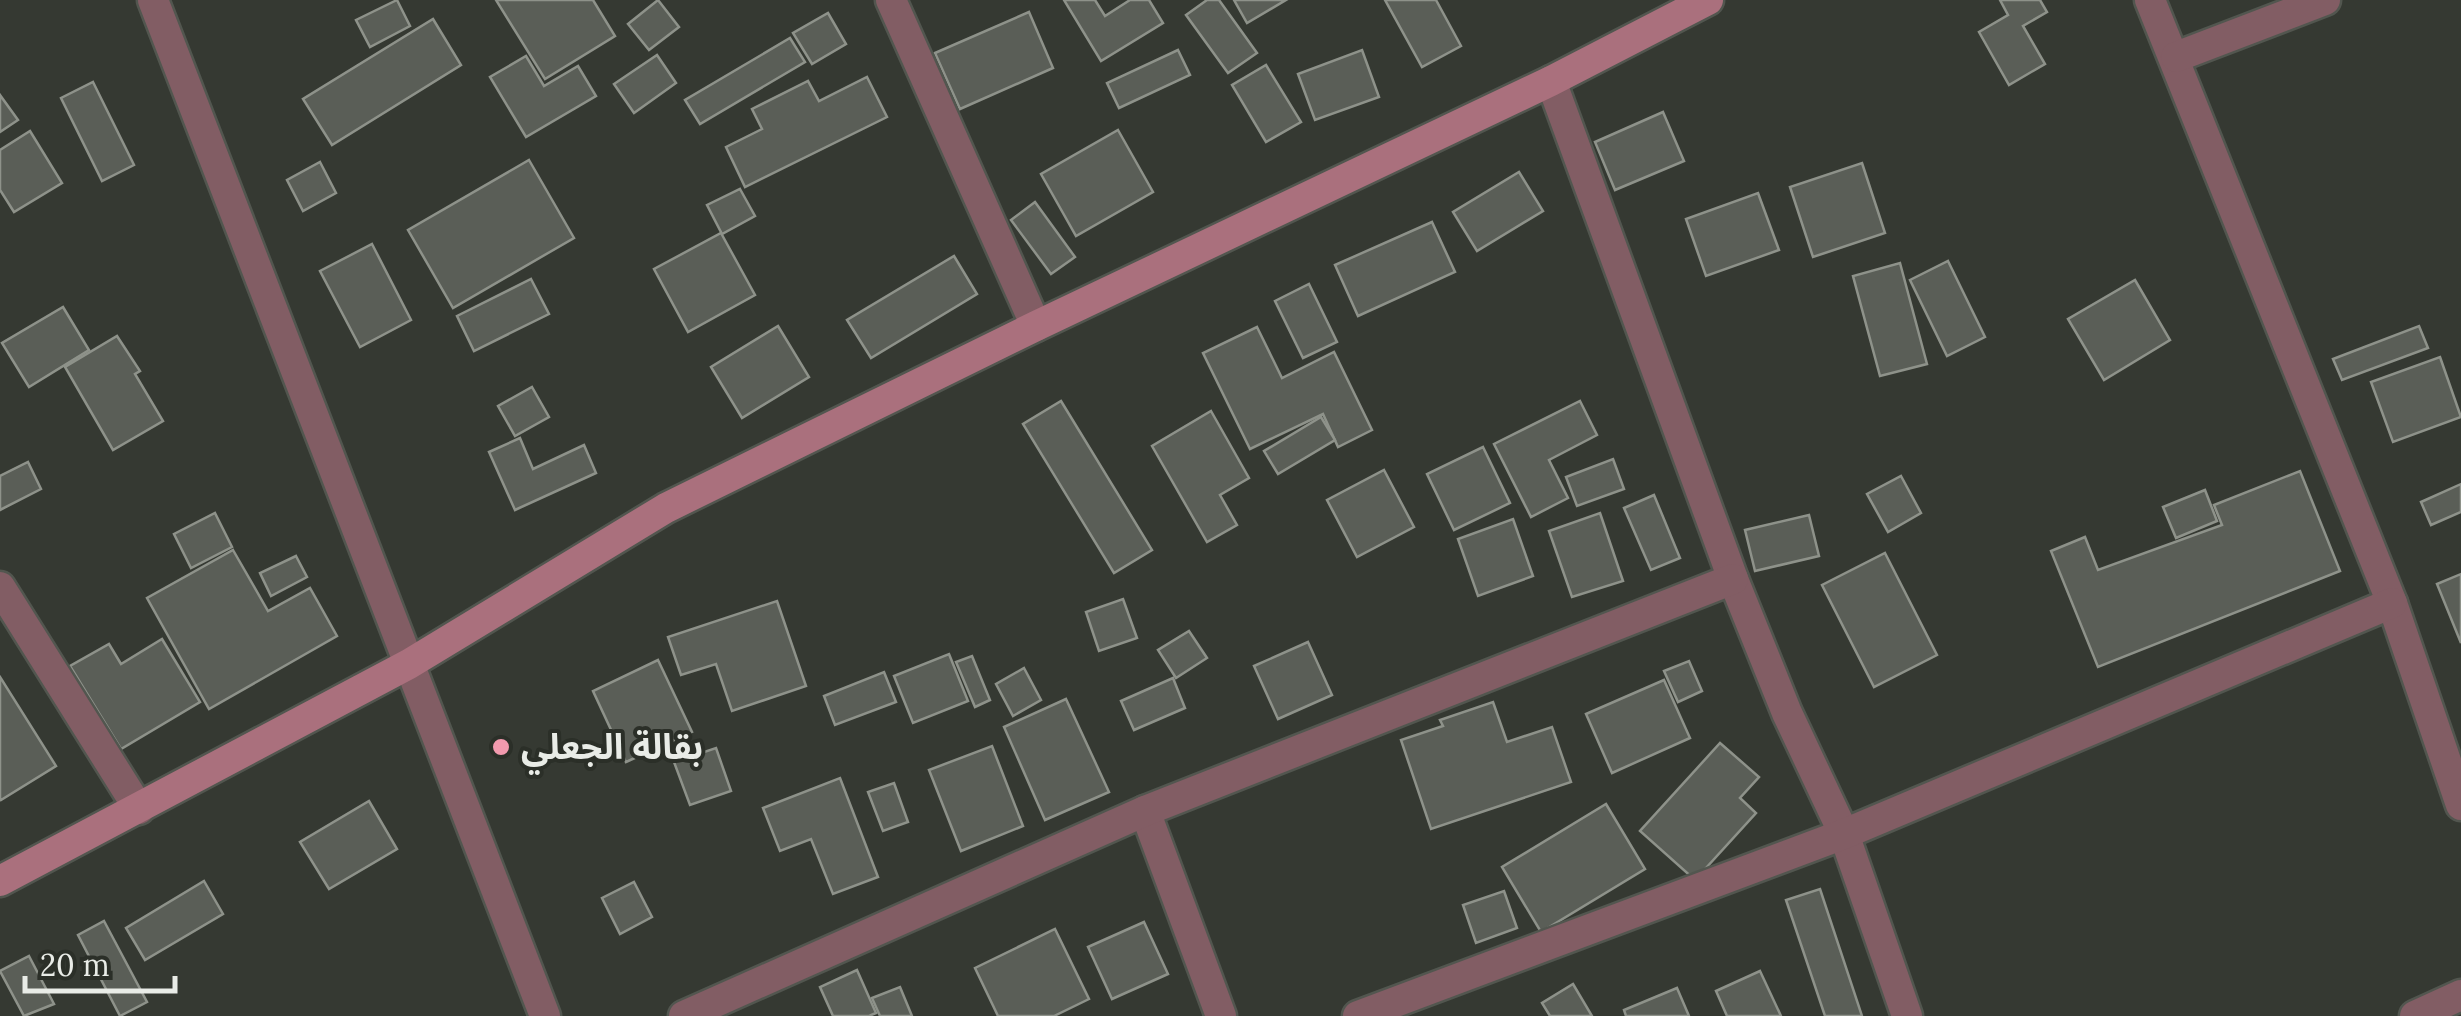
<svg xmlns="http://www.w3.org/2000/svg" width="2461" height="1016" font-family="Lora,'Noto Sans Arabic',serif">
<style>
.building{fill:#5a5e57;stroke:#8e928a;stroke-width:2.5}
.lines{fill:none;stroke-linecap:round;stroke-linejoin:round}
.street-casing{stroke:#52564f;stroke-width:35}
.secondary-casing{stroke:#52564f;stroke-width:35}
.street{stroke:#825d64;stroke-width:30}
.secondary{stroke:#aa707d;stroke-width:30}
.poi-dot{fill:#f29aae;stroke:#2b2f28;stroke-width:4}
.labels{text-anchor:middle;stroke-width:8;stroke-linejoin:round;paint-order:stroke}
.poi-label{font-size:35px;font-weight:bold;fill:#e9ece7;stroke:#2b2f28;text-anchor:start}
</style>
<rect width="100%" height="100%" fill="#353932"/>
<g class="building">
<polygon points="397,0 410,26 370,47 356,20"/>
<polygon points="496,0 593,0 615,36 545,79"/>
<polygon points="658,0 679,27 649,50 628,24"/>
<polygon points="1064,0 1095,0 1105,16 1130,0 1149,0 1163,23 1101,61"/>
<polygon points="1207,0 1219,0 1257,53 1228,73 1186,15"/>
<polygon points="1234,0 1286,0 1247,23"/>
<polygon points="1385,0 1436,0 1461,46 1422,67"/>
<polygon points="2000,0 2040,0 2047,12 2023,26 2045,64 2009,85 1979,32 2008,15"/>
<polygon points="1029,12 1053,68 960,109 935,53"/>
<polygon points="828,13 846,44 812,64 793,33"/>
<polygon points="433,19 461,65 332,145 303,99"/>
<polygon points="790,38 805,62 700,124 685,100"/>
<polygon points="1178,50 1190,75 1119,108 1107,83"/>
<polygon points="1362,50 1379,97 1315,120 1298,74"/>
<polygon points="657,55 676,83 634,113 614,84"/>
<polygon points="526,56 544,86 578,66 596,96 526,137 490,77"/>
<polygon points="1266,65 1301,122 1266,142 1232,85"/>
<polygon points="867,77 887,117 745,187 726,147 762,129 752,109 808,81 819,101"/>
<polygon points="93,82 134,165 102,181 61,98"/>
<polygon points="0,95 18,120 0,132"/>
<polygon points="1663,112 1684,161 1615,190 1595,142"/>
<polygon points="1118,130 1153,192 1076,236 1041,174"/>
<polygon points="30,131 62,183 14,212 0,190 0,150"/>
<polygon points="529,160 574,238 453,308 408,230"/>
<polygon points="320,162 336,193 303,211 287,180"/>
<polygon points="1862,163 1885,233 1813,257 1790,187"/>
<polygon points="1519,172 1543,211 1477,251 1453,212"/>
<polygon points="740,189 755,216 722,234 707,205"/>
<polygon points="1758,193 1779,250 1706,276 1686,219"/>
<polygon points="1035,202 1075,257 1051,274 1011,220"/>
<polygon points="1432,222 1455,272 1358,316 1335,265"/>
<polygon points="721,233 755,295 688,332 654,269"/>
<polygon points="372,244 411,320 360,347 320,271"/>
<polygon points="954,256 977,294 871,358 847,320"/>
<polygon points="1948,261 1985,337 1947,356 1910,280"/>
<polygon points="1900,263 1927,364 1880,376 1853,276"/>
<polygon points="531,279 549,314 474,351 457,316"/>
<polygon points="2135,280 2170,340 2104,380 2068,319"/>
<polygon points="1309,284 1337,342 1303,358 1275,301"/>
<polygon points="63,307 89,350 29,387 2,343"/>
<polygon points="778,326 809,377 742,418 711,367"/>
<polygon points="2419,326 2428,348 2342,380 2333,359"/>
<polygon points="1257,327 1282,378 1334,352 1372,430 1338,447 1323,414 1250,449 1203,353"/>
<polygon points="117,336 140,371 135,374 163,421 113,450 65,367"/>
<polygon points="2440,357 2461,417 2393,442 2371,382"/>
<polygon points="532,387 549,417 515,436 498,406"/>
<polygon points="1061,401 1152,550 1114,573 1023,424"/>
<polygon points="1580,401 1597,435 1549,460 1568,498 1531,517 1494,444"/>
<polygon points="1211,411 1249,478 1220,495 1237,525 1207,542 1152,446"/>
<polygon points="1321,417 1335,440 1278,474 1264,451"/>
<polygon points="520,438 533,469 584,445 596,473 515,510 489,452"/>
<polygon points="1483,447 1510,503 1454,530 1427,474"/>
<polygon points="1613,459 1624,489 1577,506 1566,477"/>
<polygon points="28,462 41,489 0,510 0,476"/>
<polygon points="1384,470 1414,527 1357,557 1327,500"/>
<polygon points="2300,471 2340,571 2098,667 2051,551 2085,537 2098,570 2222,525 2214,505"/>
<polygon points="1901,476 1921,513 1888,532 1867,494"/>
<polygon points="2461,484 2461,512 2431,525 2421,502"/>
<polygon points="2205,490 2217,521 2176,538 2163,507"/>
<polygon points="1654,495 1680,558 1651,570 1624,508"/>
<polygon points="215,513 232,547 191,568 174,534"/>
<polygon points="1600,513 1623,581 1572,597 1549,531"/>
<polygon points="1809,515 1819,556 1755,571 1745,530"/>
<polygon points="1513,519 1533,576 1478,596 1458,539"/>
<polygon points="233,550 268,611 310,588 337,636 209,709 147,598"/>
<polygon points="1885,553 1937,655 1874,687 1822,585"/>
<polygon points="296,556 307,577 271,596 260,573"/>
<polygon points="2461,574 2461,643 2437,584"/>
<polygon points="1123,599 1137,638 1099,651 1086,612"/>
<polygon points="777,601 806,686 732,711 716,664 681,675 668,637"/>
<polygon points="1189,631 1207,658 1176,678 1158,650"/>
<polygon points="162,639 200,702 121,749 70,666 109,644 121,664"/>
<polygon points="1308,642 1332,695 1278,719 1254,666"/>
<polygon points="949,654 968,701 913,723 894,676"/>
<polygon points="972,656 990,700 975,707 956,662"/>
<polygon points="658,660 692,732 626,762 593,691"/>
<polygon points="1689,661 1702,691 1678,702 1664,671"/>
<polygon points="1024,668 1041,700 1013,716 996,684"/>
<polygon points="884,672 896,702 835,725 824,696"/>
<polygon points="0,677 56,766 1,800 0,798"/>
<polygon points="1173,678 1185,708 1134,730 1121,701"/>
<polygon points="1664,680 1690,738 1612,773 1586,714"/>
<polygon points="1066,699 1109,792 1045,820 1004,727"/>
<polygon points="1493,702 1507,742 1552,727 1571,782 1431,829 1401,740 1443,726 1440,720"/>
<polygon points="1720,743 1759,777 1740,798 1756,813 1695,880 1640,831"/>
<polygon points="992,746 1023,826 961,851 929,770"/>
<polygon points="716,748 731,791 690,805 674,762"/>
<polygon points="840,778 878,877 833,894 811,839 780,851 763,808"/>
<polygon points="894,783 908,822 883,831 868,792"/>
<polygon points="369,801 397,849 329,889 300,842"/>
<polygon points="1606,804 1645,869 1541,932 1502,867"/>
<polygon points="204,881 223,914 145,960 126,928"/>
<polygon points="634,882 652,917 620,934 602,898"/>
<polygon points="1820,889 1862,1016 1825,1016 1786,900"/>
<polygon points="1504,891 1517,928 1476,943 1463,905"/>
<polygon points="104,921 147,1002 120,1016 78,935"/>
<polygon points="1144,922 1168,974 1112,999 1088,947"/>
<polygon points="1055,929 1089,999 1054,1016 998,1016 975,968"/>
<polygon points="29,956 54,1004 24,1016 0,971"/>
<polygon points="857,970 876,1013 869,1016 833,1016 820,987"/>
<polygon points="1760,971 1781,1016 1727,1016 1716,991"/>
<polygon points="1573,984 1592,1016 1550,1016 1542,1003"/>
<polygon points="900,987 912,1016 880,1016 872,998"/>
<polygon points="1677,988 1689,1016 1626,1016 1624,1010"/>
</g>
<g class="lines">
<defs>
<g id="street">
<polyline points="153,0 545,1016"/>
<polyline points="891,0 1036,326"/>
<polyline points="2150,0 2392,603 2461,805"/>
<polyline points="2176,57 2325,0"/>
<polyline points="1551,81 1733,579 1787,713 1844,834 1907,1016"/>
<polyline points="0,587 139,809"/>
<polyline points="1145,811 1221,1016"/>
<polyline points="684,1016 1145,811 1733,579"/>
<polyline points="1358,1016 1844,834 2392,603"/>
<polyline points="2415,1016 2461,995"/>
</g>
<polyline id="secondary" points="0,881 409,664 666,508 1036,326 1551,81 1708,0"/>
</defs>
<use href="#street" class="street-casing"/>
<use href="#secondary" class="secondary-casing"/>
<use href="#street" class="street"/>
<use href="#secondary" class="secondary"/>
</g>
<circle class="poi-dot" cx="501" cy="747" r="10"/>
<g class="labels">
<g class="poi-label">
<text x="521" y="759">بقالة الجعلي</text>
</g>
</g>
<path d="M25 976v15h150v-15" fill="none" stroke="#e9ece7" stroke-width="5"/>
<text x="40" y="976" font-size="30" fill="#e9ece7" stroke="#2b2f28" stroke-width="8" paint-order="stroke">20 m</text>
</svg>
